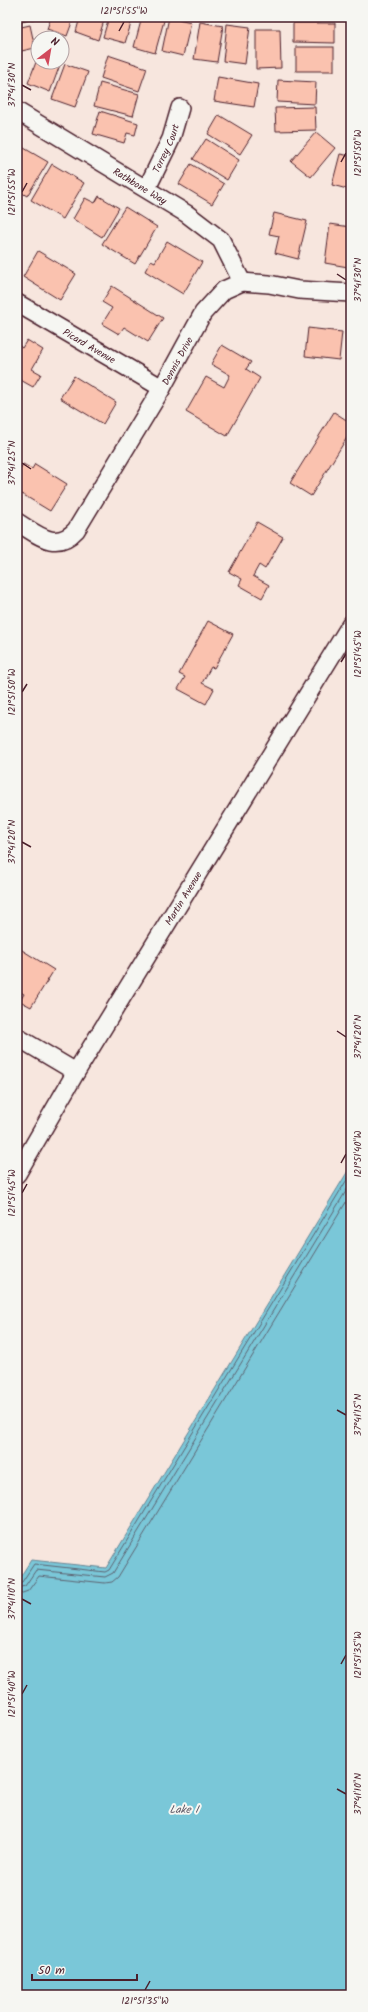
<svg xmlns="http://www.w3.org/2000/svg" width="368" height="2012" font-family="Kalam,sans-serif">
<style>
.water{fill:#7ac7d8;stroke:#678493}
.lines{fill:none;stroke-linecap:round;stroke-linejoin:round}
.shore{stroke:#5d6270;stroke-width:1}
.building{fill:#fac2af;stroke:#4a1f2b}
.street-casing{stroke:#4a1f2b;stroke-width:20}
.street{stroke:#f6f6f2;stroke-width:17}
.ticks{fill:none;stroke:#4a1f2b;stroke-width:1.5}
.labels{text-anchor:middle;stroke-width:4;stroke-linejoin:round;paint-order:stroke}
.street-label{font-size:10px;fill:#4a1f2b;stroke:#f6f6f2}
.water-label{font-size:11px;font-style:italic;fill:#58515f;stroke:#f6f6f2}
.neatline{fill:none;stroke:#4a1f2b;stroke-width:1.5}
.ticks-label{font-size:10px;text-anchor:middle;fill:#4a1f2b}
</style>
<rect width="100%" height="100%" fill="#f7e6de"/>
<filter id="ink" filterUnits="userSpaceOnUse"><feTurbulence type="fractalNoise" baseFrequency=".025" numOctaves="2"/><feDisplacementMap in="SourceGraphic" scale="8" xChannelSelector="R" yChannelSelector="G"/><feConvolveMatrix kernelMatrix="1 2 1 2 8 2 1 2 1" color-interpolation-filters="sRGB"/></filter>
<g filter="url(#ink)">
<polygon class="water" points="351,1166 351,1995 17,1995 17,1582 31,1560 106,1568"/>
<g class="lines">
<g class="shore">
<polyline points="17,1583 22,1582 34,1564 105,1572 109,1570 351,1173"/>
<polyline points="17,1588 25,1586 36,1570 105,1577 113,1573 351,1183"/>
<polyline points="17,1595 28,1591 39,1576 105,1583 112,1582 118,1577 351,1194"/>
</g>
</g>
<g class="building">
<polygon points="17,17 33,17 34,19 17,23"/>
<polygon points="51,17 74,17 67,36 47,29"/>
<polygon points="80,17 105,17 98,40 76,32"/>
<polygon points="109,17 133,17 125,43 103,37"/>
<polygon points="142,17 165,17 155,53 134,47"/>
<polygon points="169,17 191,22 183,56 162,51"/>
<polygon points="200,22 223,26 217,62 194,59"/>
<polygon points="293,23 335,23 335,43 293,42"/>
<polygon points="227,24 250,27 245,64 223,61"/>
<polygon points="30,25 35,48 17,52 17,28"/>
<polygon points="256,29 280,29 281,68 256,69"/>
<rect x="296" y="47" width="38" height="24"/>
<polygon points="108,55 147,68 139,91 101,78"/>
<polygon points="38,57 38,62 61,62 50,92 28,83"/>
<polygon points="65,64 88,72 75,107 52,99"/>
<polygon points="218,77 258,84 254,107 214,101"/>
<polygon points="278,80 316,82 315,104 277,102"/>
<polygon points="100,83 139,94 133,116 94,106"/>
<polygon points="315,107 316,130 276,131 275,108"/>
<polygon points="100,111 138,123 135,135 127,133 124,143 93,134"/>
<polygon points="219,115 252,135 240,154 208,134"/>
<polygon points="316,132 335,148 311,177 291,161"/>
<polygon points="206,139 239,160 227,180 193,159"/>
<polygon points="17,144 48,162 27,196 17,190"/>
<polygon points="340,154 351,156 351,190 332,185"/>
<polygon points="52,164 84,183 63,219 31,200"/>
<polygon points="191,164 224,184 212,204 179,184"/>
<polygon points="99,196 119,208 102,237 73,219 85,198 95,203"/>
<polygon points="125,207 157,227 135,264 102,244"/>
<polygon points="274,213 307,221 298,259 275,253 279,236 269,234"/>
<polygon points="330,224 351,227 351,251 348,267 325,263"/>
<polygon points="167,241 202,262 183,294 145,271 151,260 155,262"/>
<polygon points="38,251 76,274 60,300 23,277"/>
<polygon points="112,286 163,318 148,342 124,327 119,334 102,324 112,308 102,302"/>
<polygon points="308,328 342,332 339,360 305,356"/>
<polygon points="27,340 43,350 32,369 41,374 33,387 17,378 17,344 22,348"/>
<polygon points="222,345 251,362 246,369 260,378 227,436 186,412 206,377 224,387 230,375 211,364"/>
<polygon points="74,376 116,402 103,424 60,398"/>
<polygon points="334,412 351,423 351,431 311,496 290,483"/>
<polygon points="23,464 32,469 35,464 67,484 50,511 17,491 17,474"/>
<polygon points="257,522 283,537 265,569 259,565 253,576 269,585 262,598 239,585 242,579 229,572"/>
<polygon points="208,621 233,634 214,668 211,667 202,683 214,689 206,704 178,689 185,677 179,674"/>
<polygon points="17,947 54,970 31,1007 20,1001 24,994 17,990"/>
</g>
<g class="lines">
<defs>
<g id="street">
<path id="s1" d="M17,111L187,214L221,240L242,282"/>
<path id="s2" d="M147,188L171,139L180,108"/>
<path id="s3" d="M17,303L162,388"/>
<path id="s4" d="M17,522C38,535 56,552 76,530L162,388L203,313L224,290L242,282L269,284L299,290L351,293"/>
<polyline points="17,1037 76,1072"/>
<path id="s5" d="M17,1174L76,1072L351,624"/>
</g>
</defs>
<use href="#street" class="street-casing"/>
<use href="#street" class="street"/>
</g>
</g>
<path class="ticks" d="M119,31L124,22M22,85L31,90M341,162L346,153M22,192L27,183M337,274L346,280M22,463L31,469M341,662L346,654M22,692L27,684M22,842L31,847M337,1031L346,1037M341,1163L346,1154M22,1193L27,1184M337,1410L346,1415M22,1599L31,1604M341,1664L346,1655M22,1694L27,1685M337,1789L346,1794M145,1990L150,1981"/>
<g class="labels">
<g class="street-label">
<text dy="4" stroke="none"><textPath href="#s2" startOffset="44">Torrey Court</textPath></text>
<text dy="4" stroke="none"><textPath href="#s1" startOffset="144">Rathbone Way</textPath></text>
<text dy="4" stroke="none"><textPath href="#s3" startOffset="84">Picard Avenue</textPath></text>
<text dy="4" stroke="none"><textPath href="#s4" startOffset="264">Dennis Drive</textPath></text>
<text dy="4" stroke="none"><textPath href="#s5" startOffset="322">Martin Avenue</textPath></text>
</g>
<g class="water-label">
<text x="184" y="1813">Lake I</text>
</g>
</g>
<rect width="368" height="2012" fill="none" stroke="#f6f6f2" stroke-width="44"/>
<g transform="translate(50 50) rotate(31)"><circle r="19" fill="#f6f6f2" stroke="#b1a0a2"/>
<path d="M0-3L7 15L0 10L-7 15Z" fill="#d1495b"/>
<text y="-6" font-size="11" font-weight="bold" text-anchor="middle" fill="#4a1f2b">N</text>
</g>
<path d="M32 1974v6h105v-6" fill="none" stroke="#4a1f2b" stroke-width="2"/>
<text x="38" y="1974" font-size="12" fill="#4a1f2b" stroke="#f6f6f2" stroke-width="3" paint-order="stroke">50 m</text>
<rect x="22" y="22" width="324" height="1968" class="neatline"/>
<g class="ticks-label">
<text x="124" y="14">121°51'55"W</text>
<text transform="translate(11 85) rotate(-90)" y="4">37°41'30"N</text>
<text transform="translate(357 153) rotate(-90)" y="4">121°51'50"W</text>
<text transform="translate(11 192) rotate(-90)" y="4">121°51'55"W</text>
<text transform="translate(357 280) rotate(-90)" y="4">37°41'30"N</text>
<text transform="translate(11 463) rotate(-90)" y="4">37°41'25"N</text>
<text transform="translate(357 654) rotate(-90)" y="4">121°51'45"W</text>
<text transform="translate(11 692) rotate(-90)" y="4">121°51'50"W</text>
<text transform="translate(11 842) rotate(-90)" y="4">37°41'20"N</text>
<text transform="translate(357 1037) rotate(-90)" y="4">37°41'20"N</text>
<text transform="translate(357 1154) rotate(-90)" y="4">121°51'40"W</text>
<text transform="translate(11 1193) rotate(-90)" y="4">121°51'45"W</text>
<text transform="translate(357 1415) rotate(-90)" y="4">37°41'15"N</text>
<text transform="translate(11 1599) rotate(-90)" y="4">37°41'10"N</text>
<text transform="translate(357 1655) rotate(-90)" y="4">121°51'35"W</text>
<text transform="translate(11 1694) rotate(-90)" y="4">121°51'40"W</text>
<text transform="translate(357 1794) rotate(-90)" y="4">37°41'10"N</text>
<text x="145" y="2004">121°51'35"W</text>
</g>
</svg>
